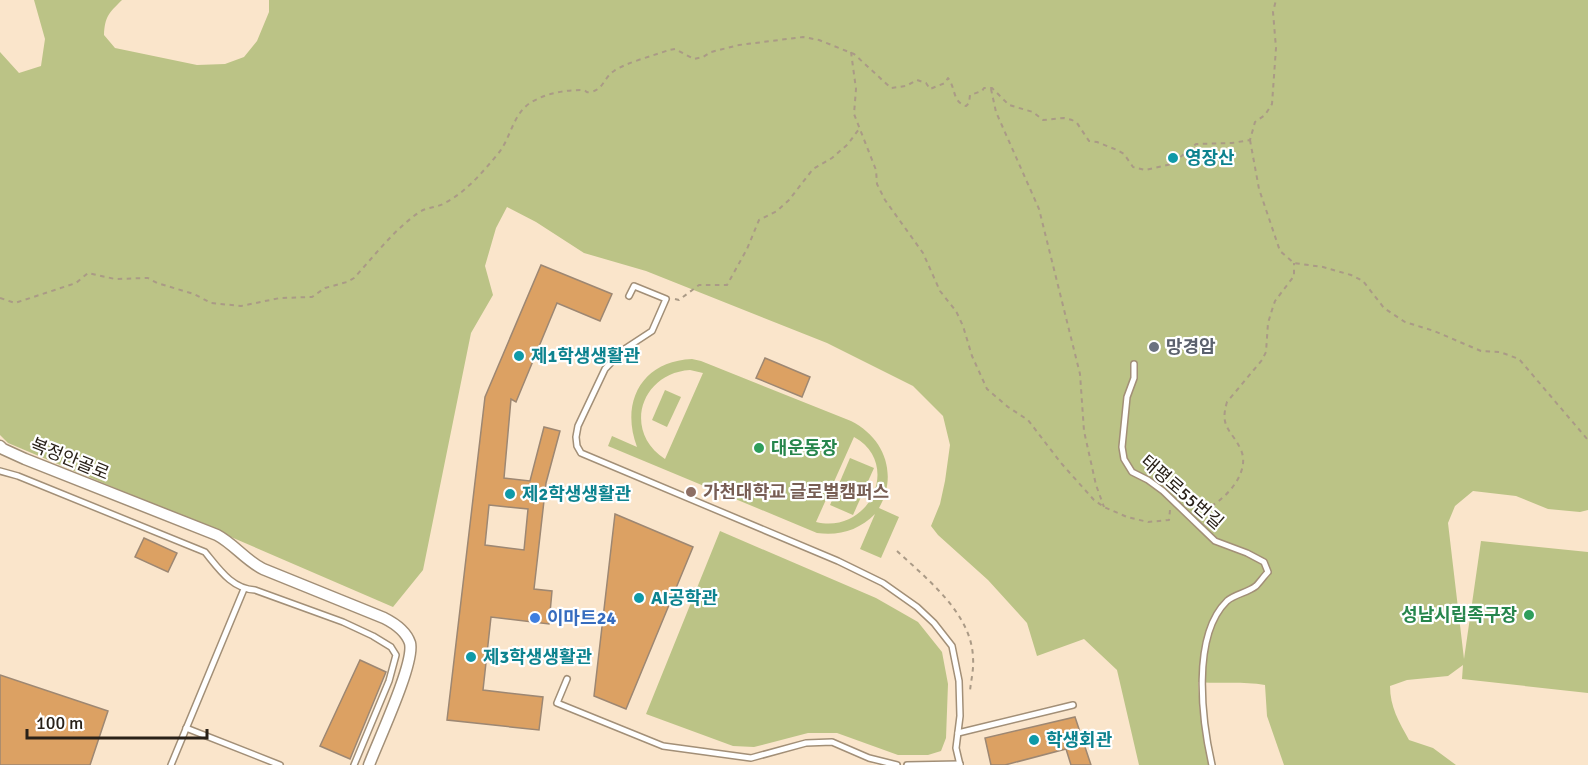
<svg xmlns="http://www.w3.org/2000/svg" width="1588" height="765" font-family="Signika,'Noto Sans KR',sans-serif">
<style>
.green{fill:#bbc386;fill-rule:evenodd}
.building{fill:#dca163;stroke:#9d8772;stroke-width:1.5;fill-rule:evenodd}
.lines{fill:none;stroke-linecap:round;stroke-linejoin:round}
.lane-casing{stroke:#a28f77;stroke-width:8}
.street-casing{stroke:#a28f77;stroke-width:13}
.path{stroke:#aa9a86;stroke-width:2;stroke-dasharray:4.5 4.5;stroke-linecap:butt}
.lane{stroke:#fff;stroke-width:5}
.street{stroke:#fff;stroke-width:10}
.culture-dot{fill:#0f9aa8;stroke:#fff;stroke-width:2}
.worship-dot{fill:#6b7280;stroke:#fff;stroke-width:2}
.leisure-dot{fill:#2e9e5b;stroke:#fff;stroke-width:2}
.education-dot{fill:#8d6e63;stroke:#fff;stroke-width:2}
.shop-dot{fill:#3f7fe0;stroke:#fff;stroke-width:2}
.labels{text-anchor:middle;stroke-width:4.5;stroke-linejoin:round;paint-order:stroke}
.culture-label{font-size:18px;font-weight:bold;fill:#0d838f;stroke:#fff;text-anchor:start}
.worship-label{font-size:18px;font-weight:bold;fill:#5b616d;stroke:#fff;text-anchor:start}
.leisure-label{font-size:18px;font-weight:bold;fill:#27864d;stroke:#fff;text-anchor:start}
.street-label{font-size:18px;fill:#292118;stroke:#fff}
.education-label{font-size:18px;font-weight:bold;fill:#785e54;stroke:#fff;text-anchor:start}
.shop-label{font-size:18px;font-weight:bold;fill:#366cbe;stroke:#fff;text-anchor:start}
</style>
<rect width="100%" height="100%" fill="#fae5cb"/>
<g class="green">
<path d="M34,0H122C109,13 105,16 104,35L115,48L197,65L225,64L244,57L257,41L269,12V0H1588V510L1580,512L1548,509L1516,496L1473,491L1455,506L1448,523L1464,659L1481,541L1588,552V693L1462,679L1463,665L1448,676L1407,680L1390,686C1390,707 1399,722 1409,740L1433,748L1456,765H1284L1267,716L1265,685C1243,681 1221,684 1198,682L1200,712L1211,765H1139L1117,670L1084,639L1037,656L1027,623L988,580L938,535L931,526L940,504L945,481L950,445L943,416L913,386L827,343L646,271L584,253L536,222L507,207L496,228L485,266L493,295L471,333L423,570L393,607L217,531L8,443L0,435V52L19,73L41,66L45,39Z"/>
<path d="M692,359L701,361L851,421C885,438 898,475 879,508L899,517L881,558L860,549L875,514C859,530 840,536 817,533L608,446L612,436L637,447C620,402 642,361 692,359ZM690,370L703,373L665,459C622,431 641,373 690,370ZM854,437C902,463 870,535 816,522Z"/>
<polygon points="665,390 681,397 667,427 652,420"/>
<polygon points="850,458 874,468 853,515 830,505"/>
<polygon points="720,531 876,598 918,622 942,652 948,684 946,738 941,751 928,755 898,755 837,733 808,733 754,747 733,746 646,714"/>
</g>
<g class="building">
<path d="M541,265L612,294L600,321L557,303L516,402L511,399L504,478L530,481L544,427L560,431L546,483L534,589L552,591L549,624L491,617L483,690L543,697L539,730L447,720L485,397ZM489,505L528,509L524,550L485,545Z"/>
<polygon points="765,358 810,377 802,397 756,378"/>
<polygon points="615,514 693,547 626,709 594,696"/>
<polygon points="144,538 177,553 168,572 135,557"/>
<polygon points="360,660 386,672 350,759 320,746"/>
<polygon points="0,675 108,711 90,765 0,765"/>
<polygon points="1075,717 1091,765 1071,765 1066,749 1005,765 991,765 985,738"/>
</g>
<g class="lines">
<defs>
<g id="lane">
<polyline points="629,296 634,286 666,299 652,331 623,350 605,369 578,426 576,437 577,446 581,453 838,561 883,583 917,607 934,623 952,646 959,681 960,716 956,748 960,765"/>
<path d="M1134,364V378L1127,397L1122,447L1124,459L1132,472L1148,480L1163,491L1215,541L1247,553L1264,562L1268,572C1264,576 1260,582 1256,586C1247,593 1235,594 1227,601C1191,636 1202,721 1212,765"/>
<path d="M0,471L18,476L205,552C219,569 232,589 255,590L343,622L373,636L391,647L396,655L389,681L354,765"/>
<polyline points="567,679 557,703 663,746 751,758 806,743 832,742 869,758 897,765"/>
<polyline points="186,728 280,765"/>
<polyline points="958,733 1073,705"/>
<polyline points="171,765 244,589"/>
<polyline points="907,765 960,764"/>
</g>
<path id="street" d="M0,446L3,449L25,459L217,535C234,544 245,560 263,569L384,618C394,623 406,631 410,643C415,663 378,741 369,765"/>
</defs>
<use href="#lane" class="lane-casing"/>
<use href="#street" class="street-casing"/>
<g class="path">
<polyline points="851,52 856,89 854,114 876,170 877,184 885,200 923,253 940,291 956,311 963,326 972,356 987,389 1008,407 1028,420 1061,463 1094,500 1104,507 1127,517 1148,522 1169,520 1170,510"/>
<polyline points="991,89 996,112 1039,209 1080,374 1084,431 1096,485 1104,507"/>
<polyline points="1250,140 1259,189 1280,251 1294,263 1323,267 1351,275 1363,281 1384,308 1405,322 1434,331 1481,351 1500,352 1519,359 1588,440"/>
<path d="M0,298L15,303L76,283L88,273L115,279L148,278L157,283L194,294L211,303L241,306L280,298L312,297L325,288L347,282L354,278C375,255 393,231 418,213C426,207 435,208 443,204C465,193 481,174 497,155C511,139 512,115 530,103C546,93 565,90 582,90C588,91 585,93 591,92C604,89 604,77 614,71C625,63 655,55 669,50L675,49L694,59L703,57L711,52L739,45L803,37L819,40L854,54L891,88L906,86L917,80L926,83L930,89L945,83L948,78C956,88 952,102 966,106L969,103L970,95L982,91L984,88H992L1009,105L1033,112L1043,120L1064,118L1072,120L1077,123L1089,141L1097,142L1117,150L1124,154L1133,167L1145,170L1172,164L1196,144L1232,143L1250,140L1255,122L1265,115L1272,104L1276,48L1273,12L1276,0"/>
<polyline points="675,299 679,300 699,285 727,285 747,249 759,220 777,211 789,200 813,169 832,158 848,144 859,129"/>
<path d="M1194,511C1200,509 1207,508 1213,505C1229,495 1250,471 1241,450C1232,430 1219,428 1227,402L1262,360L1266,352L1268,323L1272,310L1275,301L1294,276V263"/>
<path d="M897,551C927,579 972,614 973,658C974,669 971,680 970,691"/>
</g>
<use href="#lane" class="lane"/>
<use href="#street" class="street"/>
</g>
<g class="culture-dot">
<circle cx="1173" cy="158" r="6"/>
<circle cx="519" cy="356" r="6"/>
<circle cx="510" cy="494" r="6"/>
<circle cx="639" cy="598" r="6"/>
<circle cx="471" cy="657" r="6"/>
<circle cx="1034" cy="740" r="6"/>
</g>
<circle class="worship-dot" cx="1154" cy="347" r="6"/>
<g class="leisure-dot">
<circle cx="759" cy="448" r="6"/>
<circle cx="1529" cy="615" r="6"/>
</g>
<circle class="education-dot" cx="691" cy="492" r="6"/>
<circle class="shop-dot" cx="535" cy="618" r="6"/>
<g class="labels">
<g class="culture-label">
<text x="1185" y="164">영장산</text>
<text x="531" y="362">제1학생생활관</text>
<text x="522" y="500">제2학생생활관</text>
<text x="651" y="604">AI공학관</text>
<text x="483" y="663">제3학생생활관</text>
<text x="1046" y="746">학생회관</text>
</g>
<g class="worship-label">
<text x="1166" y="353">망경암</text>
</g>
<g class="leisure-label">
<text x="771" y="454">대운동장</text>
<text x="1517" y="621" text-anchor="end">성남시립족구장</text>
</g>
<g class="street-label">
<text transform="translate(70 459) rotate(22)" y="6">복정안골로</text>
<text transform="translate(1182 492) rotate(41)" y="6">태평로55번길</text>
</g>
<g class="education-label">
<text x="703" y="498">가천대학교 글로벌캠퍼스</text>
</g>
<g class="shop-label">
<text x="547" y="624">이마트24</text>
</g>
</g>
<path d="M27 729v9h180v-9" fill="none" stroke="#292118" stroke-width="3"/>
<text x="36" y="729" font-size="18" fill="#292118" stroke="#ffffff" stroke-width="4.5" paint-order="stroke">100 m</text>
</svg>
